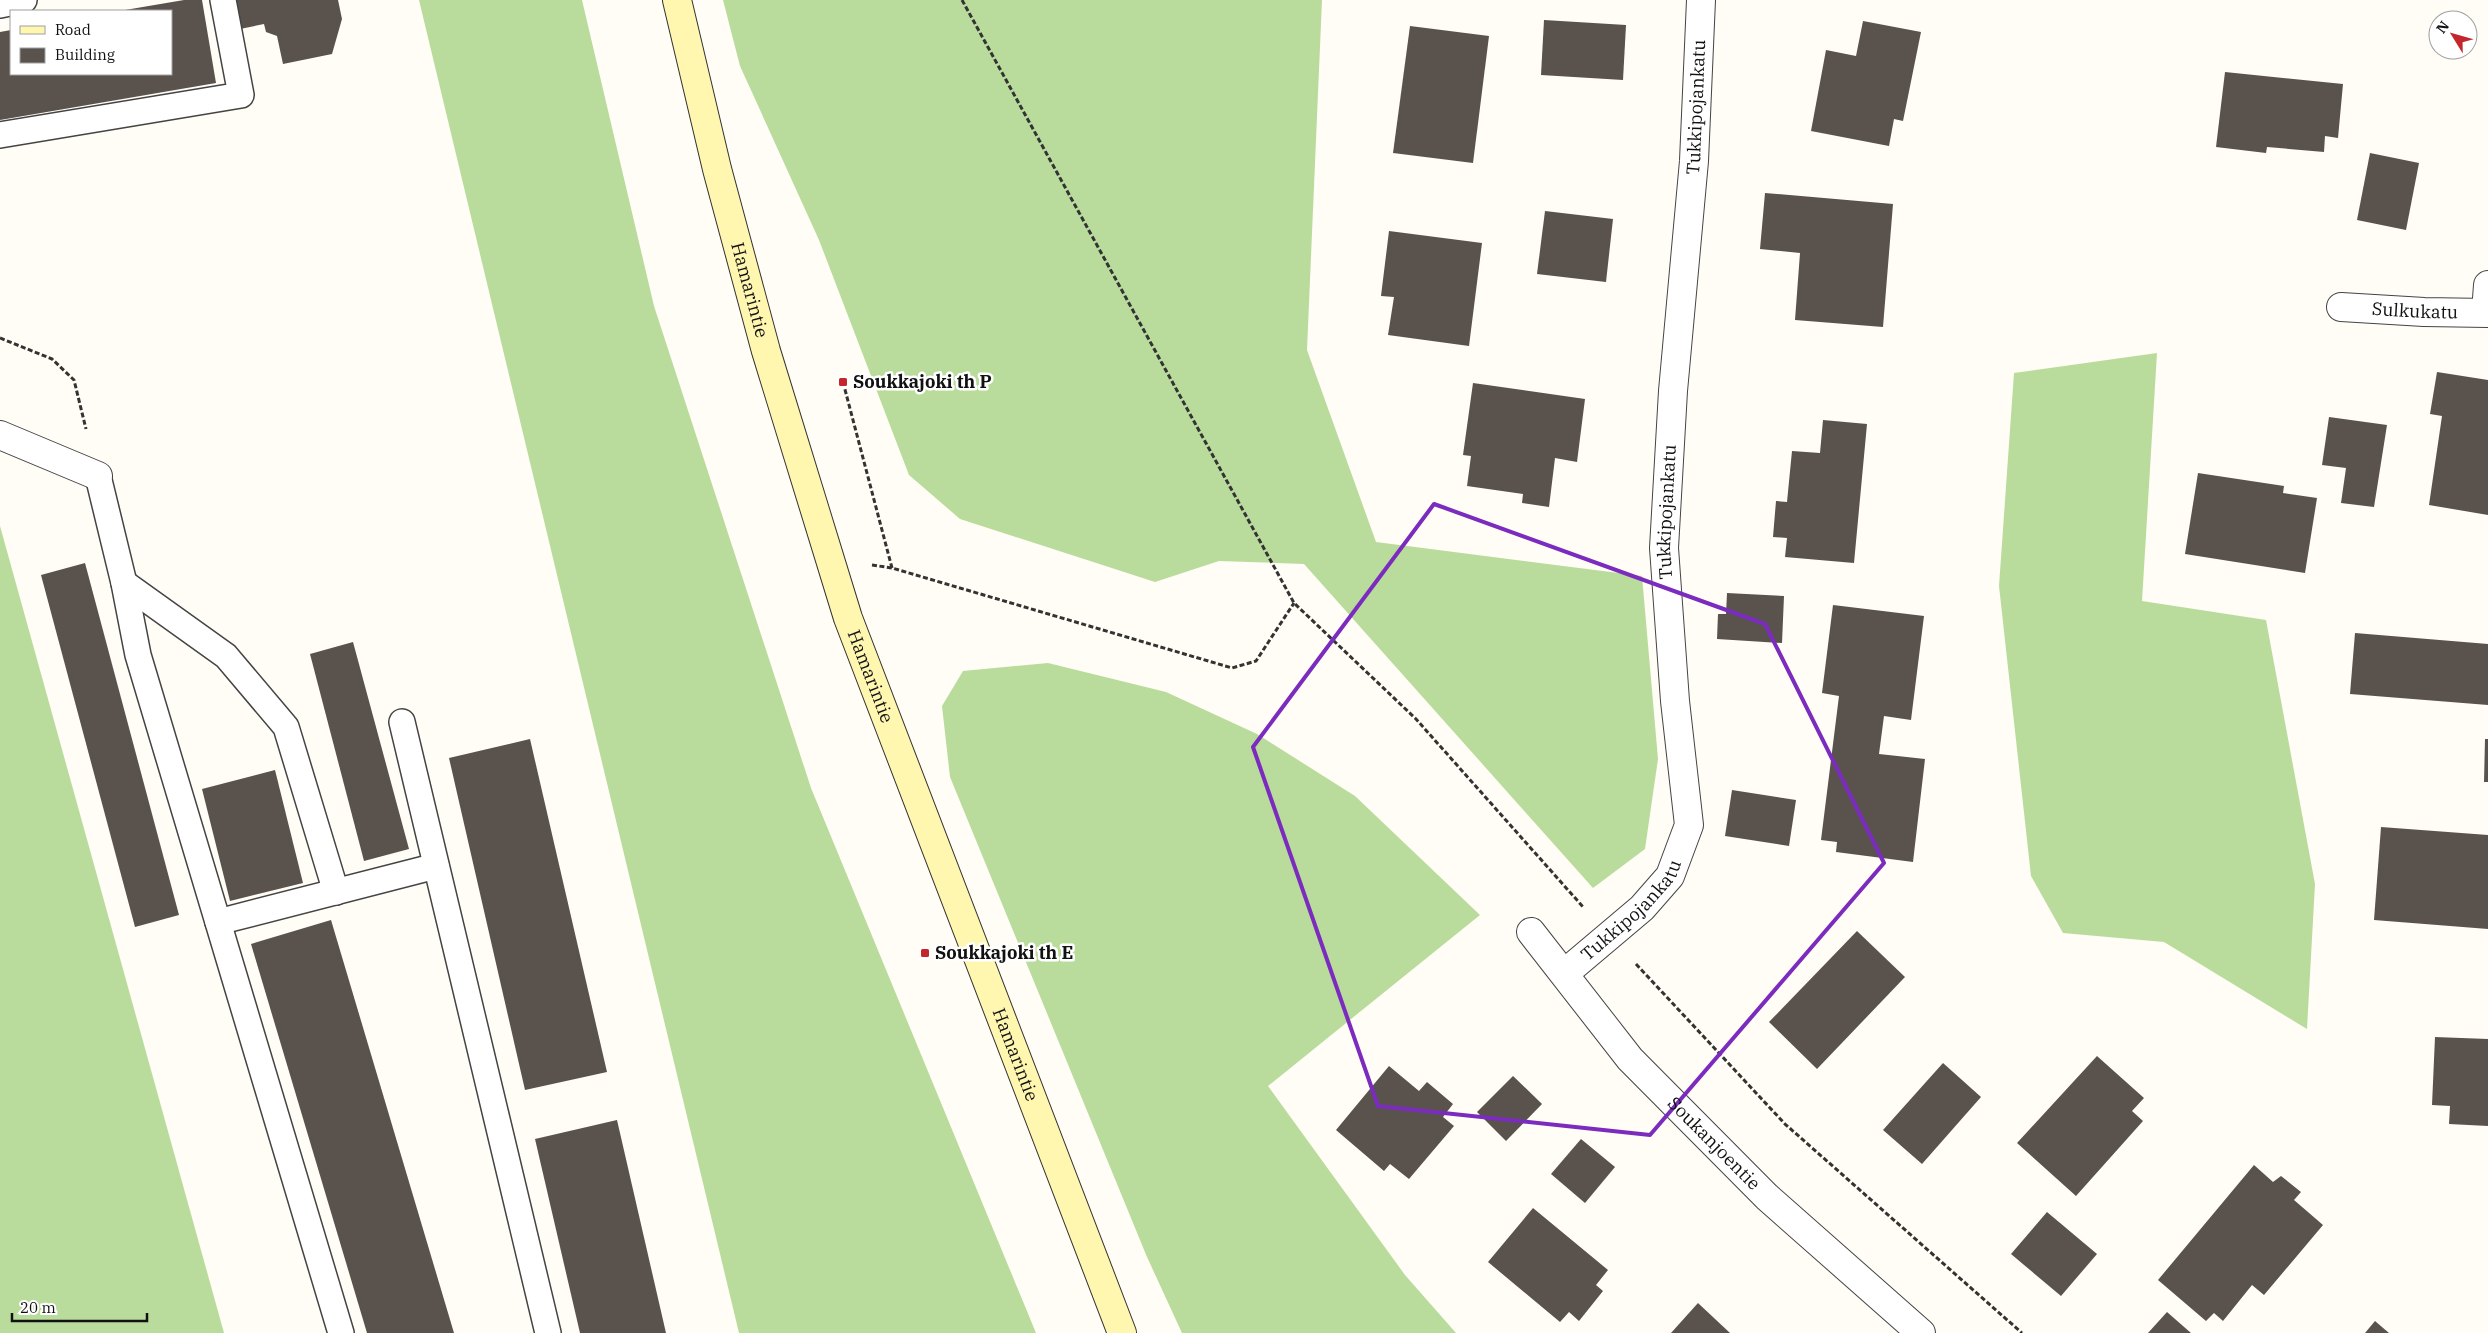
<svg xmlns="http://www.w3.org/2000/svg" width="2488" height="1333" font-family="'IBM Plex Serif',serif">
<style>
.forest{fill:#b9dc9c}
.building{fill:#5a524d}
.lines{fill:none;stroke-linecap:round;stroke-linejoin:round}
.service-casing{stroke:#444;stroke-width:28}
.minor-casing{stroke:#444;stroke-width:30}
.secondary-casing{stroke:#333;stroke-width:30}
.path{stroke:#333;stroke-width:3;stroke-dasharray:5 2.5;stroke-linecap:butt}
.service{stroke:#fff;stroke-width:25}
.minor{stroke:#fff;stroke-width:28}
.secondary{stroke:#fff6b0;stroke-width:28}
.marked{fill:none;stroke:#7b2cbf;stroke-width:4;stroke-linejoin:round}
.poi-dot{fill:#c4262e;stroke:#fff;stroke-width:2}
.labels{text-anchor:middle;stroke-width:5;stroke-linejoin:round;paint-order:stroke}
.street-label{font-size:18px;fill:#111;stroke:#fff}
.poi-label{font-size:18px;font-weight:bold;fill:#111;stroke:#fff;text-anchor:start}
</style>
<rect width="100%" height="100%" fill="#fffdf5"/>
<g class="forest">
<polygon points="419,0 582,0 654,306 811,788 1036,1333 739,1333"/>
<polygon points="723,0 1322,0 1307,350 1376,542 1642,576 1658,759 1645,849 1593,888 1304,564 1219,561 1155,582 960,519 909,475 819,240 740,66"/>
<polygon points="2157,353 2142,601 2266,620 2315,884 2307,1029 2164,942 2063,933 2031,876 1999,586 2014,373"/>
<polygon points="0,526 224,1333 0,1333"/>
<polygon points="1048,663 1166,692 1257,734 1355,796 1480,915 1268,1086 1405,1275 1456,1333 1182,1333 1147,1257 950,777 942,706 963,671"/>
</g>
<g class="building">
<polygon points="184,0 202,0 216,83 0,120 0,32 11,30 11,74 171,74 171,11 125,10"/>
<polygon points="233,0 338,0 342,19 332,54 283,64 277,36 266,32 264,24 240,29"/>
<polygon points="1544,20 1626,25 1623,80 1541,75"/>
<polygon points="1863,21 1921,32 1903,121 1894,119 1889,146 1811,131 1826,50 1856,56"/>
<polygon points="1410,26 1489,36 1473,163 1393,153"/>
<polygon points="2225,72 2343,84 2338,138 2325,136 2324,152 2267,147 2266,153 2216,147"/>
<polygon points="2370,153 2419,163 2406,230 2357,220"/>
<polygon points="1765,193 1893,204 1883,327 1795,320 1800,253 1760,249"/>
<polygon points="1545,211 1613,219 1606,282 1537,274"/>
<polygon points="1389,231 1482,243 1469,346 1388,335 1394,297 1381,296"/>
<polygon points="2437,372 2488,380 2488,515 2429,505 2442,416 2430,414"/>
<polygon points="1473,383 1585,399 1577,462 1555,458 1549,507 1522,503 1523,494 1467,486 1471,456 1463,455"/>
<polygon points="2329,417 2387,425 2374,507 2341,503 2346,468 2322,465"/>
<polygon points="1823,420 1867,424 1854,563 1785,557 1787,538 1773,537 1776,501 1787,502 1792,451 1820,453"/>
<polygon points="2198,473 2284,486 2283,493 2317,498 2305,573 2185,554"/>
<polygon points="85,563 179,915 135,927 41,575"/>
<polygon points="1727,593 1784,596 1782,643 1717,639 1718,614 1726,614"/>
<polygon points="1833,605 1924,616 1911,720 1884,716 1879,754 1925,759 1913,862 1836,852 1837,842 1821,840 1839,696 1822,693"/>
<polygon points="2355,633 2488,644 2488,705 2350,694"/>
<polygon points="353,642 409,849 364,861 310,654"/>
<polygon points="530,739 607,1072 525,1090 449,758"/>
<polygon points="2485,739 2488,739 2488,782 2484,782"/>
<polygon points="275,770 303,883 230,901 202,789"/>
<polygon points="1732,790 1796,800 1789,846 1725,836"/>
<polygon points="2381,827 2488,835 2488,929 2374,920"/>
<polygon points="331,920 454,1333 367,1333 251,944"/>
<polygon points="1857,931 1905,977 1817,1069 1769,1022"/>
<polygon points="2435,1037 2488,1039 2488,1126 2449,1124 2450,1106 2432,1105"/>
<polygon points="2097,1056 2144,1098 2132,1111 2143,1121 2076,1196 2017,1143"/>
<polygon points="1943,1063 1981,1097 1922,1164 1883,1130"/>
<polygon points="1389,1066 1419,1091 1427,1082 1453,1104 1443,1117 1454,1126 1409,1179 1390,1164 1384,1171 1336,1130"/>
<polygon points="1513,1076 1542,1104 1506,1141 1477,1112"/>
<polygon points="617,1120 666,1333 580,1333 535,1139"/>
<polygon points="1581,1139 1615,1167 1585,1203 1551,1174"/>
<polygon points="2254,1165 2273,1182 2281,1176 2301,1192 2294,1200 2323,1225 2264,1295 2252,1285 2223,1321 2214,1313 2206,1321 2158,1280"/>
<polygon points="1533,1208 1608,1270 1596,1285 1603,1291 1579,1321 1569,1312 1560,1322 1488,1262"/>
<polygon points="2047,1212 2097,1254 2061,1296 2011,1254"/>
<polygon points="1698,1303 1730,1333 1671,1333"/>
<polygon points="2167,1312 2191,1333 2148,1333"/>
<polygon points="2375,1321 2389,1333 2365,1333"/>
</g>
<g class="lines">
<defs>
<g id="service">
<polyline points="0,5 24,0"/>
<polyline points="0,135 241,95 223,0"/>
<polyline points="98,476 124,583 138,655 341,1333"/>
<polyline points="124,583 226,656 286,727 336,892"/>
<polyline points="402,722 548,1333"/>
<polyline points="218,922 436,866"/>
</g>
<g id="minor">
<path id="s1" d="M2341,307L2424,312L2488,313"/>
<polyline points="2486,312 2488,285"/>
<polyline points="0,435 98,476"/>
<path id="s2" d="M1531,932L1630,1059L1767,1197L1921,1333"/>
<path id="s3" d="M1565,973L1642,908L1670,876L1689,825L1675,701L1664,548L1673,391L1694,161L1701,0"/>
</g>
<g id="secondary">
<path id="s4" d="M677,0L717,169L766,351L848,618L1122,1333"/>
</g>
</defs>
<use href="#service" class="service-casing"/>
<use href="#minor" class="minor-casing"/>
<use href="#secondary" class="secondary-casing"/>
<g class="path">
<polyline points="962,0 1294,603 1416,719 1584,908"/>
<polyline points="0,338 52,359 74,380 86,429"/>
<polyline points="843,382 892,568"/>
<polyline points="872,565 892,568 1232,668 1256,661 1294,603"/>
<polyline points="1636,964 1785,1124 2022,1333"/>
</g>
<use href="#service" class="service"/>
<use href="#minor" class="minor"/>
<use href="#secondary" class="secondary"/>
</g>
<path class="marked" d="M1434,504L1765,624L1884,863L1650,1135L1378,1106L1253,747Z"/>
<g class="poi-dot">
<rect x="838" y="377" width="10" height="10" rx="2.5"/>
<rect x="920" y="948" width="10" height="10" rx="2.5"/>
</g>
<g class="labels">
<g class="street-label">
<text dy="6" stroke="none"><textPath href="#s3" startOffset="918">Tukkipojankatu</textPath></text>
<text dy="6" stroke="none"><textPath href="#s4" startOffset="299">Hamarintie</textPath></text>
<text dy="6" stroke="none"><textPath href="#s1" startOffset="74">Sulkukatu</textPath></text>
<text dy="6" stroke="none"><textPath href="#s3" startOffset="512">Tukkipojankatu</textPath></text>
<text dy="6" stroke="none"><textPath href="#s4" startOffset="704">Hamarintie</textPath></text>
<text dy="6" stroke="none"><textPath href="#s3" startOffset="92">Tukkipojankatu</textPath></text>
<text dy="6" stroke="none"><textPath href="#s4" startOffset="1109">Hamarintie</textPath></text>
<text dy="6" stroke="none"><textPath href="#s2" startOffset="280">Soukanjoentie</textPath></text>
</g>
<g class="poi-label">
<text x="853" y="388">Soukkajoki th P</text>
<text x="935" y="959">Soukkajoki th E</text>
</g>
</g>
<rect x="10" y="10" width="162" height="65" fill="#ffffff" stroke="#a0a0a0"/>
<rect x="20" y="26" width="25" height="8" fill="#fff6b0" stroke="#a0a0a0"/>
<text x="55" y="35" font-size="15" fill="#111111">Road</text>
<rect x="20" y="48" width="25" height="15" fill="#5a524d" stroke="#a0a0a0"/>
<text x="55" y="60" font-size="15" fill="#111111">Building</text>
<g transform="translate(2453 35) rotate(307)"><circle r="24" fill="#ffffff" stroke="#a0a0a0"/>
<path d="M0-4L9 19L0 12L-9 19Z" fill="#c4262e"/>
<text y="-8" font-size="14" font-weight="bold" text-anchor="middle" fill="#111111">N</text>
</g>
<path d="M12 1313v8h135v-8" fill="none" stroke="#111111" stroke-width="2.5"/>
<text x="20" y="1313" font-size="15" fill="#111111" stroke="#ffffff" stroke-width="4" paint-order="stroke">20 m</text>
</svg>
